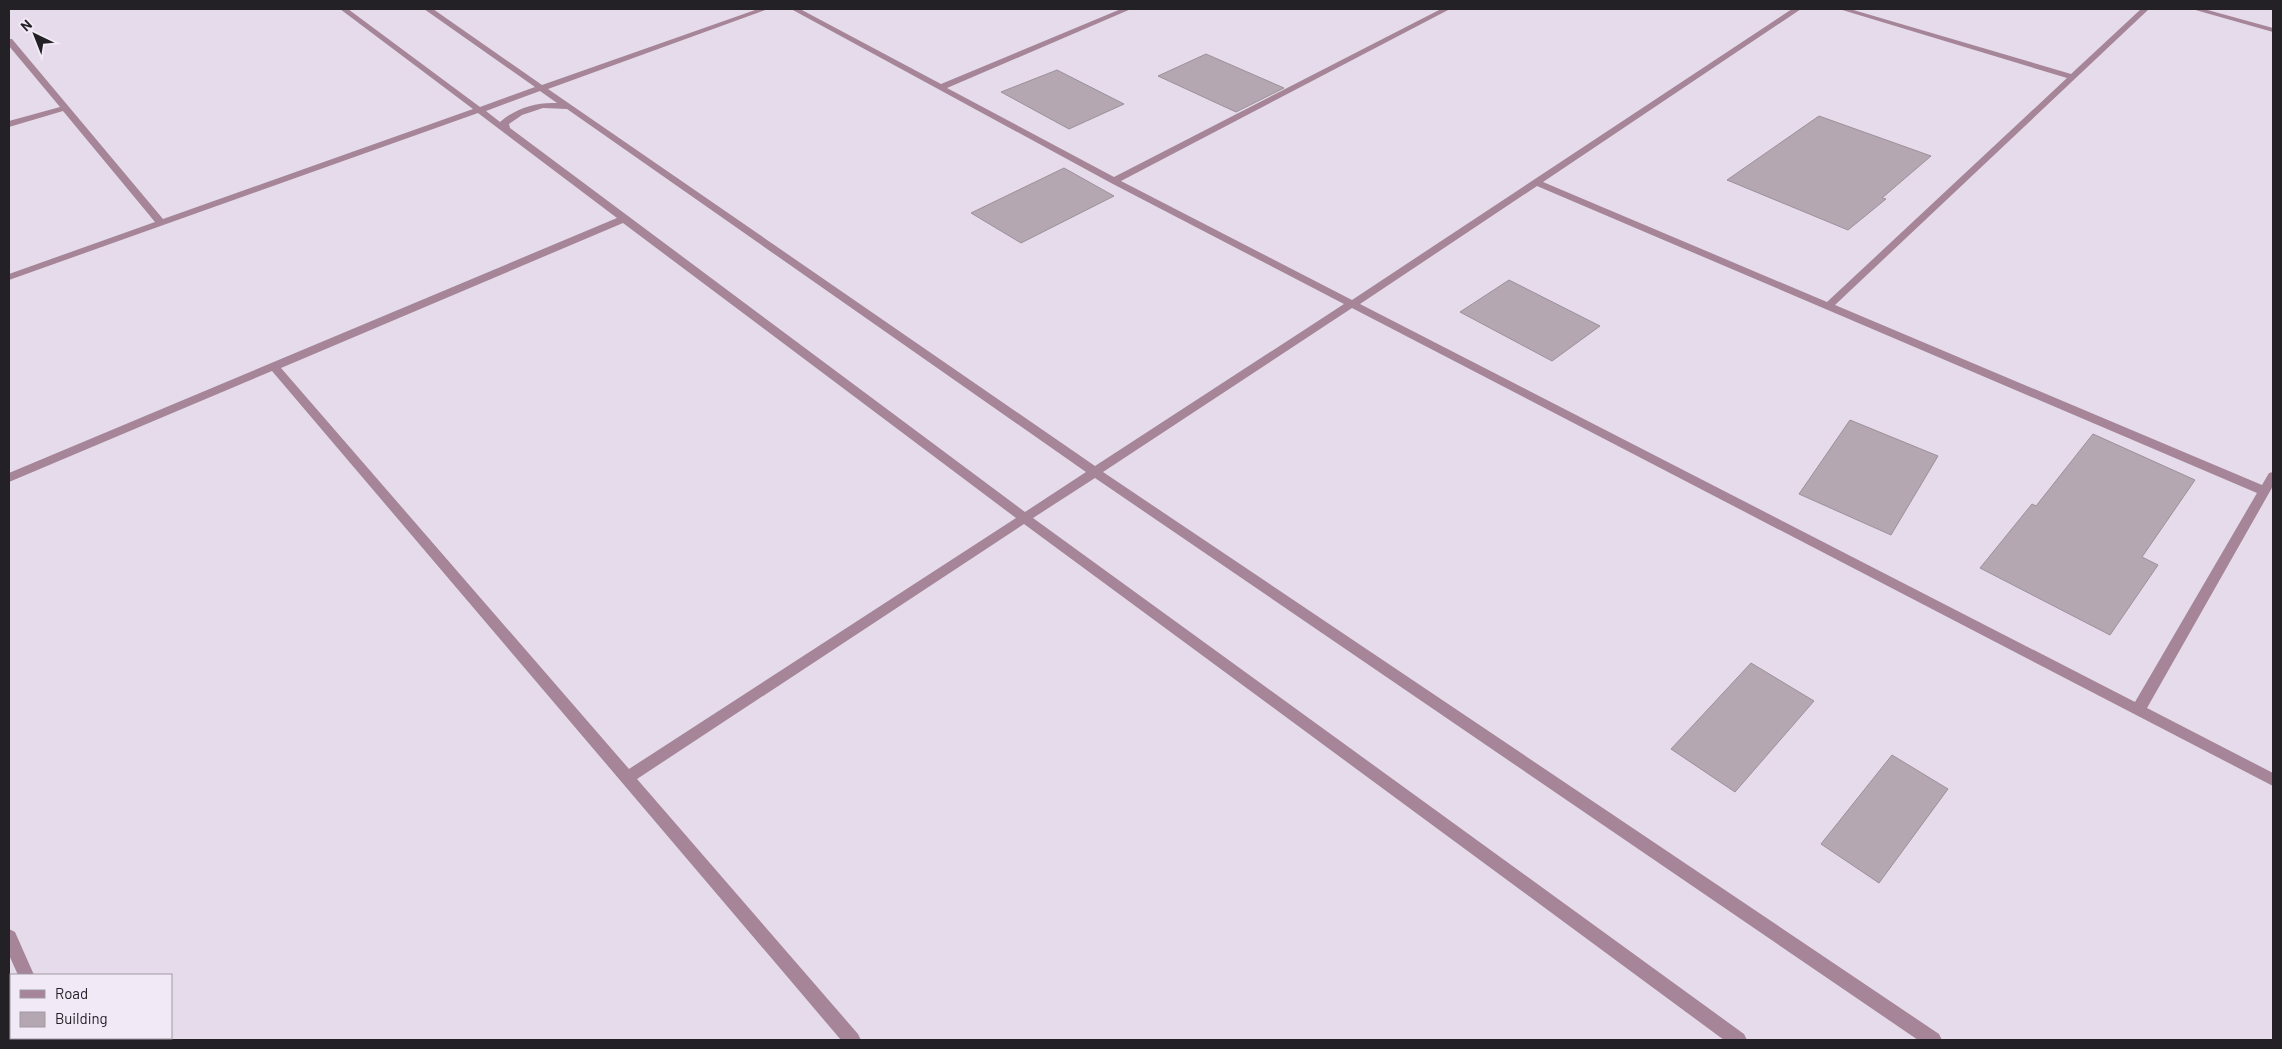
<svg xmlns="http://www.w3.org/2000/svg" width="2282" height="1049" font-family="Barlow,sans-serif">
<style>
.building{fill:#b5a7b1;stroke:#9e909b}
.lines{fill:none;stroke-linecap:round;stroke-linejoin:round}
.minor{fill:#a58597;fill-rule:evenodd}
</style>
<rect width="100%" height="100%" fill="#e5dbea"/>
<g class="building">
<polygon points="1206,54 1284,88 1236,112 1158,76"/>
<polygon points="1057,70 1124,104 1069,129 1001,92"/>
<polygon points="1819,116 1931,156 1882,198 1886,199 1848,230 1727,180"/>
<polygon points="1064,168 1114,196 1021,243 971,213"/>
<polygon points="1509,280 1600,326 1552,361 1460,312"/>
<polygon points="1850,420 1938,456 1891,535 1799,494"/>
<polygon points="2093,434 2195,480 2142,557 2158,565 2110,635 1980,568 2032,504 2036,506"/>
<polygon points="1751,663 1814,701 1735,792 1671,749"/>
<polygon points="1892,755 1948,789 1879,883 1821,844"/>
</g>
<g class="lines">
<g class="minor">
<path d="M340,9H348L480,107L535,87L424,9H433L542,85L758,9H768L548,89L1095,466L1344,304L1111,183L791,9H800L941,84L1121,9H1131L947,88L1114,177L1441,9H1450L1121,181L1352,300L1792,9H1801L1543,182L1827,302L2067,78L1839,9H1850L2071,74L2141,9H2149L1835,305L2262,485L2269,473L2273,472V486L2147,708L2273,773V786L1352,308L1103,472L1939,1034L1942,1040H1918L1095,478L1033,518L1744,1034L1747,1040H1724L1024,524L637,779L858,1034L861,1040H841L272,371L9,482V473L617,218L478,113L9,280V274L155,222L63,111L9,127V121L60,107L9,46V39H12L163,219L473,109ZM540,91L557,103C536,102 516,108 500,122L486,111ZM543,108L567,109L1086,472L1025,512L510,128L509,124L522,115ZM1537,186L2257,493L2135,702L1360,304ZM623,223L1016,518L629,769L281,368Z"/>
<polygon points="2192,9 2204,9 2273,28 2273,32"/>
<polygon points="9,929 15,932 34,975 18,975 9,955"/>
<polygon points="44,1038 62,1038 63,1040 45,1040"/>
</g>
</g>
<rect width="2282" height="1049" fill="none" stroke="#242126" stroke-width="20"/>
<rect x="10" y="974" width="162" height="65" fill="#f2e9f7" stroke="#a099a3"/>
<rect x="20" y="990" width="25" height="8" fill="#a58597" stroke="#a099a3"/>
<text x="55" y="999" font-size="15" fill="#242126">Road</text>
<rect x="20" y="1012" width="25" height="15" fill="#b5a7b1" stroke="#a099a3"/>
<text x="55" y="1024" font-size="15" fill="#242126">Building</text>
<g transform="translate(35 35) rotate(317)" stroke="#f2e9f7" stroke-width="4" paint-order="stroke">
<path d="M0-4L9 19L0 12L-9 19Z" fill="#242126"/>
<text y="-8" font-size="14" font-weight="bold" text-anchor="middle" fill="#242126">N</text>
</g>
</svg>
